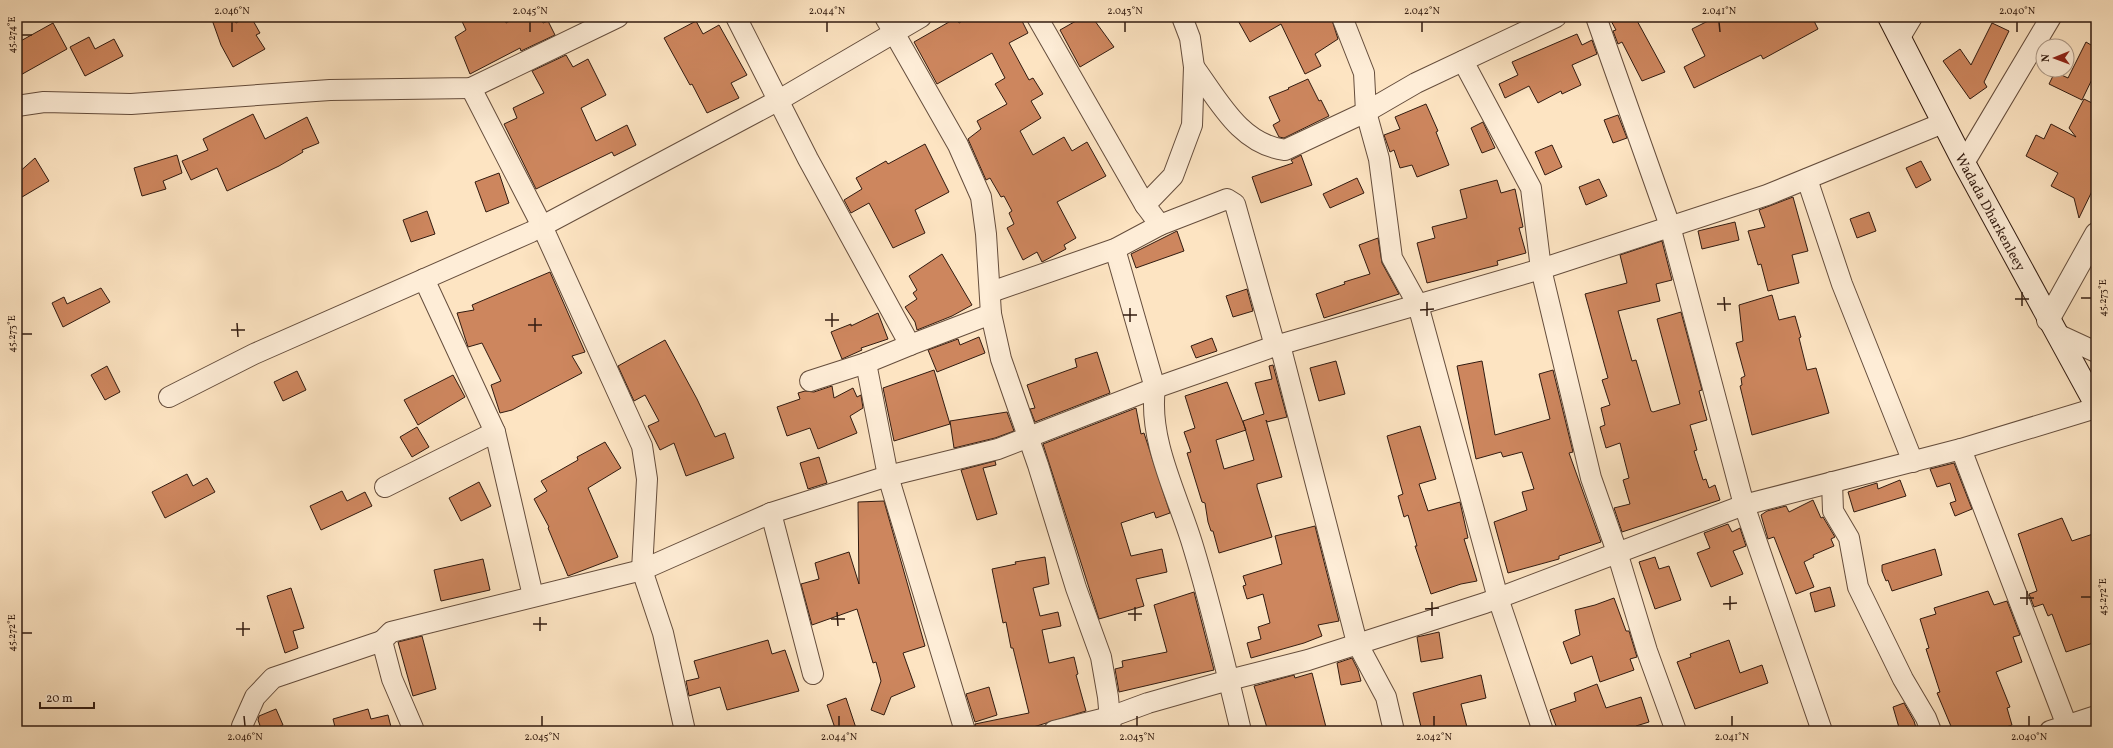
<svg xmlns="http://www.w3.org/2000/svg" width="2113" height="748" font-family="Vollkorn,serif">
<style>
.building{fill:#cd865e;stroke:#321b10}
.lines{fill:none;stroke-linecap:round;stroke-linejoin:round}
.minor-casing{stroke:#654d3c;stroke-width:22}
.tertiary-casing{stroke:#654d3c;stroke-width:24}
.secondary-casing{stroke:#321b10;stroke-width:24}
.minor{stroke:#feedd7;stroke-width:20}
.tertiary{stroke:#feedd7;stroke-width:22}
.secondary{stroke:#feedd7;stroke-width:22}
.ticks{fill:none;stroke:#321b10;stroke-width:1.5}
.labels{text-anchor:middle;stroke-width:3.5;stroke-linejoin:round;paint-order:stroke}
.street-label{font-size:14px;fill:#321b10;stroke:#feedd7}
.neatline{fill:none;stroke:#321b10;stroke-width:1.5}
.ticks-label{font-size:10px;text-anchor:middle;fill:#321b10}
</style>
<rect width="100%" height="100%" fill="#fde4c2"/>
<filter id="stains"><feTurbulence type="fractalNoise" baseFrequency=".005" numOctaves="4"/><feColorMatrix values="0 0 0 0 .2 0 0 0 0 .09 0 0 0 0 .02 0 0 0 .5 -.17"/></filter>
<radialGradient id="worn" r=".72"><stop offset=".6" stop-color="#630" stop-opacity="0"/><stop offset="1" stop-color="#630" stop-opacity=".3"/></radialGradient>
<g class="building">
<polygon points="211,17 233,17 236,23 247,17 251,17 260,33 256,35 265,49 233,67 221,45"/>
<polygon points="460,17 504,17 506,23 517,17 540,17 543,23 548,21 555,35 521,51 520,48 470,74 455,37 466,30"/>
<polygon points="969,17 1020,17 1028,33 1009,43 1029,80 1033,78 1043,94 1031,101 1041,118 1020,131 1033,155 1064,137 1072,151 1087,142 1106,176 1057,202 1076,238 1064,245 1066,249 1042,262 1037,252 1023,260 1007,228 1014,224 1009,213 1012,211 1004,196 1001,197 990,178 986,180 968,139 981,129 977,121 1007,104 995,84 1005,78 992,53 937,84 914,42 956,18 959,23"/>
<polygon points="1083,17 1092,17 1114,47 1080,67 1060,30"/>
<polygon points="1236,17 1331,17 1338,39 1315,54 1321,66 1305,74 1281,24 1250,42"/>
<polygon points="1609,17 1635,17 1665,72 1642,81 1622,42 1618,44 1613,31 1616,30"/>
<polygon points="1716,17 1812,17 1818,29 1763,59 1761,55 1694,88 1684,67 1705,56 1692,29"/>
<polygon points="696,21 703,34 719,25 747,75 731,83 739,98 707,113 692,84 690,85 664,38"/>
<polygon points="53,23 67,49 17,77 17,43"/>
<polygon points="1992,23 2009,31 1984,82 1987,87 1970,99 1943,61 1960,49 1971,65"/>
<polygon points="1577,34 1582,45 1592,40 1597,54 1572,65 1581,85 1562,94 1561,91 1538,103 1529,86 1505,98 1499,84 1518,75 1512,62"/>
<polygon points="89,37 95,49 114,39 123,56 85,76 70,47"/>
<polygon points="2086,42 2096,48 2096,71 2082,100 2049,84 2055,72 2068,78"/>
<polygon points="566,55 573,67 588,59 606,95 581,108 596,141 627,125 636,145 614,156 612,152 536,189 504,124 517,118 513,108 544,93 532,71"/>
<polygon points="1308,79 1319,101 1321,100 1329,116 1284,138 1279,137 1273,125 1280,121 1269,97 1289,89 1288,88"/>
<polygon points="2084,99 2096,105 2096,183 2079,218 2074,198 2051,186 2058,173 2026,156 2036,135 2044,139 2051,124 2076,137 2069,128"/>
<polygon points="1426,104 1438,131 1436,132 1449,165 1417,177 1412,165 1400,168 1394,150 1390,152 1384,135 1400,129 1395,117"/>
<polygon points="253,114 265,139 307,117 319,143 302,150 303,152 279,166 227,191 217,168 191,180 182,161 208,150 203,139"/>
<polygon points="1618,115 1627,138 1613,143 1604,120"/>
<polygon points="1483,122 1495,148 1482,153 1471,128"/>
<polygon points="925,144 949,192 915,210 925,233 893,248 869,203 851,213 844,200 862,189 856,178 886,161 888,164"/>
<polygon points="1552,145 1562,167 1545,175 1535,152"/>
<polygon points="177,155 182,173 163,181 166,189 142,196 134,168"/>
<polygon points="1301,155 1312,185 1261,203 1252,177 1293,163 1291,160"/>
<polygon points="35,158 49,181 17,200 17,174"/>
<polygon points="1921,161 1931,180 1916,188 1906,168"/>
<polygon points="499,173 509,203 486,212 475,182"/>
<polygon points="1357,178 1364,193 1330,208 1323,194"/>
<polygon points="1599,179 1607,196 1586,205 1579,187"/>
<polygon points="1497,180 1501,193 1515,189 1523,227 1519,228 1526,253 1497,261 1498,265 1427,283 1417,243 1435,238 1432,227 1467,218 1460,190"/>
<polygon points="1793,197 1808,251 1792,255 1799,283 1768,291 1761,264 1758,265 1748,231 1765,227 1759,210"/>
<polygon points="427,211 435,234 411,242 403,220"/>
<polygon points="1869,212 1876,231 1857,238 1850,219"/>
<polygon points="1735,222 1739,240 1702,249 1698,231"/>
<polygon points="1177,231 1184,251 1136,268 1131,254"/>
<polygon points="1378,238 1382,263 1399,294 1324,318 1316,294 1345,284 1344,282 1370,274 1359,245"/>
<polygon points="1662,241 1672,280 1656,284 1660,301 1618,311 1632,361 1636,360 1651,411 1653,412 1680,404 1657,319 1681,312 1702,390 1699,391 1707,420 1690,425 1697,450 1694,451 1703,480 1706,479 1709,488 1715,485 1720,500 1622,532 1614,508 1630,504 1623,480 1629,478 1620,443 1606,448 1600,427 1605,425 1601,408 1610,405 1602,380 1608,378 1585,294 1627,283 1620,255"/>
<polygon points="942,254 972,305 952,316 917,330 915,322 905,307 917,299 913,293 917,290 909,276"/>
<polygon points="550,272 585,352 572,356 582,373 512,410 500,413 491,385 501,381 482,343 468,347 457,313 474,310 472,305"/>
<polygon points="101,288 110,302 63,327 52,303 64,297 67,304"/>
<polygon points="1247,289 1253,311 1233,317 1226,296"/>
<polygon points="1772,295 1779,320 1795,316 1801,337 1799,338 1807,370 1816,368 1829,413 1752,435 1740,386 1742,385 1741,378 1745,376 1736,343 1743,341 1739,305"/>
<polygon points="878,313 888,339 861,348 862,350 842,359 831,332 851,324 851,326"/>
<polygon points="979,337 985,353 937,372 928,350 958,339 960,345"/>
<polygon points="1212,338 1217,351 1196,358 1191,346"/>
<polygon points="665,340 697,399 715,437 725,433 734,458 686,476 674,443 660,450 648,426 659,421 645,395 634,401 618,366"/>
<polygon points="1097,352 1110,393 1035,422 1030,409 1035,408 1027,385 1077,367 1075,359"/>
<polygon points="1336,361 1345,394 1319,401 1310,368"/>
<polygon points="1482,361 1495,435 1550,419 1539,374 1553,370 1573,452 1569,453 1601,542 1559,556 1559,559 1508,573 1494,522 1527,510 1522,492 1534,489 1522,452 1503,457 1501,452 1476,459 1457,366"/>
<polygon points="1273,365 1287,417 1267,422 1266,420 1282,477 1257,484 1257,487 1272,537 1219,553 1213,531 1211,531 1208,522 1205,503 1202,502 1187,453 1191,452 1184,432 1195,428 1185,396 1227,382 1246,430 1216,440 1224,469 1254,460 1243,421 1264,414 1255,383 1272,379 1269,366"/>
<polygon points="107,366 120,392 105,400 91,375"/>
<polygon points="934,370 950,424 894,441 883,388"/>
<polygon points="297,371 306,390 283,401 274,382"/>
<polygon points="453,375 465,397 418,425 404,400"/>
<polygon points="832,386 834,398 853,388 857,397 861,395 863,408 850,416 857,433 818,449 810,428 787,436 777,407 800,399 798,393 805,391 814,392"/>
<polygon points="1136,408 1141,434 1144,433 1170,513 1156,518 1154,512 1121,523 1131,556 1162,549 1167,572 1136,579 1144,606 1099,619 1043,444"/>
<polygon points="1007,412 1014,431 995,438 954,448 950,421"/>
<polygon points="1420,426 1436,479 1419,484 1428,511 1460,502 1468,538 1464,539 1477,581 1461,584 1431,594 1415,546 1417,546 1408,515 1404,517 1398,496 1403,494 1387,436"/>
<polygon points="417,427 429,447 412,457 400,437"/>
<polygon points="605,442 621,468 588,488 618,557 568,576 548,528 549,527 534,499 547,491 541,481 578,460 577,457"/>
<polygon points="819,457 827,483 808,489 800,463"/>
<polygon points="995,461 996,465 983,468 997,514 977,520 961,470"/>
<polygon points="1954,463 1972,509 1955,516 1950,503 1956,501 1950,483 1937,487 1930,469"/>
<polygon points="187,474 193,486 207,478 215,492 165,518 152,492"/>
<polygon points="1900,480 1906,496 1854,512 1848,492 1877,483 1878,489"/>
<polygon points="479,482 491,506 461,521 449,498"/>
<polygon points="342,491 347,501 365,492 372,506 321,530 310,506"/>
<polygon points="1813,500 1821,518 1823,517 1835,537 1831,539 1834,546 1813,555 1814,557 1804,562 1814,587 1796,594 1774,537 1768,539 1761,515 1767,511 1786,506 1789,512"/>
<polygon points="884,501 925,646 903,653 915,687 891,697 884,715 871,710 881,681 876,662 873,663 857,609 812,625 801,584 819,579 815,563 849,552 859,584 858,502"/>
<polygon points="2062,518 2072,541 2096,533 2096,642 2066,652 2052,614 2048,616 2043,604 2034,607 2029,594 2037,591 2018,534"/>
<polygon points="1728,524 1732,532 1740,528 1746,546 1733,551 1743,574 1711,587 1697,553 1710,548 1704,533"/>
<polygon points="1315,526 1339,621 1318,625 1322,636 1304,643 1251,658 1247,643 1261,639 1258,627 1270,623 1263,594 1247,599 1243,586 1246,585 1243,576 1282,564 1275,536"/>
<polygon points="1935,549 1942,575 1892,591 1888,580 1886,581 1882,571 1882,565"/>
<polygon points="1045,557 1049,584 1033,588 1040,616 1058,612 1061,626 1042,630 1049,663 1074,657 1078,674 1076,675 1086,711 1030,728 1031,731 976,731 975,724 1029,713 1013,648 1011,648 1006,622 1003,623 992,569 1016,564 1015,562"/>
<polygon points="1655,557 1659,569 1669,566 1681,600 1655,609 1639,562"/>
<polygon points="483,559 490,590 441,601 434,570"/>
<polygon points="1830,587 1835,606 1815,612 1810,593"/>
<polygon points="291,588 304,628 293,631 298,648 285,653 267,596"/>
<polygon points="1988,591 1994,605 2007,601 2020,635 2013,637 2022,662 1996,672 2010,707 2007,708 2012,725 1994,731 1953,731 1937,693 1940,692 1926,649 1929,648 1920,619 1936,614 1934,608"/>
<polygon points="1194,592 1214,670 1119,692 1115,669 1123,667 1122,661 1167,652 1154,605"/>
<polygon points="1614,598 1626,631 1629,631 1637,657 1630,659 1634,670 1600,682 1592,656 1571,664 1563,642 1580,635 1575,610 1595,605"/>
<polygon points="1439,632 1443,658 1421,662 1417,637"/>
<polygon points="422,636 436,689 413,696 398,642"/>
<polygon points="768,640 772,654 785,650 799,691 727,710 720,687 689,696 686,681 699,678 694,661"/>
<polygon points="1729,640 1740,673 1762,665 1768,683 1695,709 1677,662 1691,657 1690,654"/>
<polygon points="1352,658 1358,670 1361,681 1341,685 1337,663"/>
<polygon points="1312,673 1327,731 1268,731 1254,686 1294,675 1295,678"/>
<polygon points="1481,675 1486,698 1461,704 1468,731 1422,731 1413,693"/>
<polygon points="1597,684 1606,708 1641,697 1649,722 1636,726 1638,731 1558,731 1550,710 1576,701 1574,693"/>
<polygon points="989,687 997,715 975,722 966,694"/>
<polygon points="846,698 857,731 836,731 827,705"/>
<polygon points="1904,703 1914,721 1917,731 1900,731 1893,707"/>
<polygon points="276,709 283,725 269,731 262,731 258,720 259,716"/>
<polygon points="368,709 371,719 388,715 392,731 336,731 333,719"/>
</g>
<g class="lines">
<defs>
<g id="minor">
<polyline points="736,17 808,159 910,345 866,363 888,476 965,731"/>
<polyline points="885,17 958,145 981,197 986,234 991,314 1001,359 1038,465 1076,588 1101,657 1108,697 1111,731"/>
<polyline points="1037,17 1145,205"/>
<polyline points="1182,17 1190,38 1194,67 1192,125 1173,176 1145,205 1160,225 1227,199 1235,204 1275,346"/>
<polyline points="1342,17 1364,73 1366,112 1379,159 1392,258 1418,305 1498,598 1543,731"/>
<polyline points="1596,17 1670,226 1744,505 1822,731"/>
<polyline points="1900,37 1912,17"/>
<polyline points="1463,61 1531,188 1541,269 1591,478 1617,552 1647,651 1676,731"/>
<path d="M1194,67C1219,101 1240,144 1285,150L1366,112L1416,83L1556,17"/>
<polyline points="471,88 542,226 642,446 647,479 642,570 663,633 685,731"/>
<polyline points="17,106 44,102 131,104 330,90 471,88 618,17"/>
<polyline points="1964,163 2051,17"/>
<polyline points="1807,179 1842,284 1913,462"/>
<path d="M1115,249L1155,388C1148,440 1177,494 1192,543C1211,605 1226,668 1241,731"/>
<polyline points="424,279 495,432 533,596"/>
<polyline points="991,292 1115,249 1160,225"/>
<polyline points="2057,334 2096,352"/>
<polyline points="910,345 991,314"/>
<polyline points="1280,345 1357,643 1386,697 1394,731"/>
<polyline points="810,381 866,363"/>
<polyline points="169,397 254,354 531,232 779,100 921,17"/>
<polyline points="1961,449 2069,731"/>
<polyline points="1832,482 1833,511 1849,538 1858,587 1903,679 1926,718 1931,731"/>
<polyline points="385,487 495,432"/>
<polyline points="771,513 813,674"/>
<polyline points="413,728 392,679 382,641 391,632 642,570 771,513 888,476 998,449 1155,388 1275,346 1541,269 1767,195 1943,123"/>
<polyline points="244,731 242,726 255,697 273,678 382,641"/>
<polyline points="1054,731 1110,717 1148,703 1229,680 1308,660 1485,603 1744,505 1961,449 2096,408"/>
<polyline points="2050,731 2096,716"/>
</g>
<polyline id="tertiary" points="2048,320 2096,234"/>
<g id="secondary">
<path id="s1" d="M1889,17L1964,163L2096,405"/>
</g>
</defs>
<use href="#minor" class="minor-casing"/>
<use href="#tertiary" class="tertiary-casing"/>
<use href="#secondary" class="secondary-casing"/>
<use href="#minor" class="minor"/>
<use href="#tertiary" class="tertiary"/>
<use href="#secondary" class="secondary"/>
</g>
<path class="ticks" d="M232,22V32M530,22V32M827,22V32M1125,22V32M1422,22V32M1719,22L1720,32M2017,22V32M22,35H32M2022,292V306M1724,297L1725,311M2081,298H2091M2015,299H2029M1427,302V316M1717,304H1731M1130,308V322M1420,310L1434,309M832,313V327M1123,315H1137M535,318V332M825,320H839M237,323L238,337M528,325H542M231,330H245M22,334H32M2027,591V605M1730,596V610M2081,597H2091M2020,598H2034M1432,602V616M1723,604L1737,603M1135,607V621M1425,609L1439,608M837,612L838,626M1128,614H1142M540,617V631M831,619H845M243,622V636M533,624H547M236,629H250M22,633H32M244,716L245,726M542,716V726M839,716V726M1137,716V726M1434,716V726M1732,716V726M2029,716V726"/>
<g class="labels">
<g class="street-label">
<text dy="5" stroke="none"><textPath href="#s1" startOffset="220">Wadada Dharkenleey</textPath></text>
</g>
</g>
<rect width="2113" height="748" fill="none" stroke="#fde4c2" stroke-width="44"/>
<g transform="translate(2055 58) rotate(269)"><circle r="19" fill="#feedd7" stroke="#ac9987"/>
<path d="M0-3L7 15L0 10L-7 15Z" fill="#8f2418"/>
<text y="-6" font-size="11" font-weight="bold" text-anchor="middle" fill="#321b10">N</text>
</g>
<path d="M40 702v6h54v-6" fill="none" stroke="#321b10" stroke-width="2"/>
<text x="46" y="702" font-size="12" fill="#321b10" stroke="#feedd7" stroke-width="3" paint-order="stroke">20 m</text>
<rect x="22" y="22" width="2069" height="704" class="neatline"/>
<g class="ticks-label">
<text x="232" y="14">2.046°N</text>
<text x="530" y="14">2.045°N</text>
<text x="827" y="14">2.044°N</text>
<text x="1125" y="14">2.043°N</text>
<text x="1422" y="14">2.042°N</text>
<text x="1719" y="14">2.041°N</text>
<text x="2017" y="14">2.040°N</text>
<text transform="translate(11 35) rotate(-90)" y="4">45.274°E</text>
<text transform="translate(2102 298) rotate(-90)" y="4">45.273°E</text>
<text transform="translate(11 334) rotate(-90)" y="4">45.273°E</text>
<text transform="translate(2102 597) rotate(-90)" y="4">45.272°E</text>
<text transform="translate(11 633) rotate(-90)" y="4">45.272°E</text>
<text x="245" y="740">2.046°N</text>
<text x="542" y="740">2.045°N</text>
<text x="839" y="740">2.044°N</text>
<text x="1137" y="740">2.043°N</text>
<text x="1434" y="740">2.042°N</text>
<text x="1732" y="740">2.041°N</text>
<text x="2029" y="740">2.040°N</text>
</g>
<rect width="100%" height="100%" filter="url(#stains)"/>
<rect width="100%" height="100%" fill="url(#worn)"/>
</svg>
